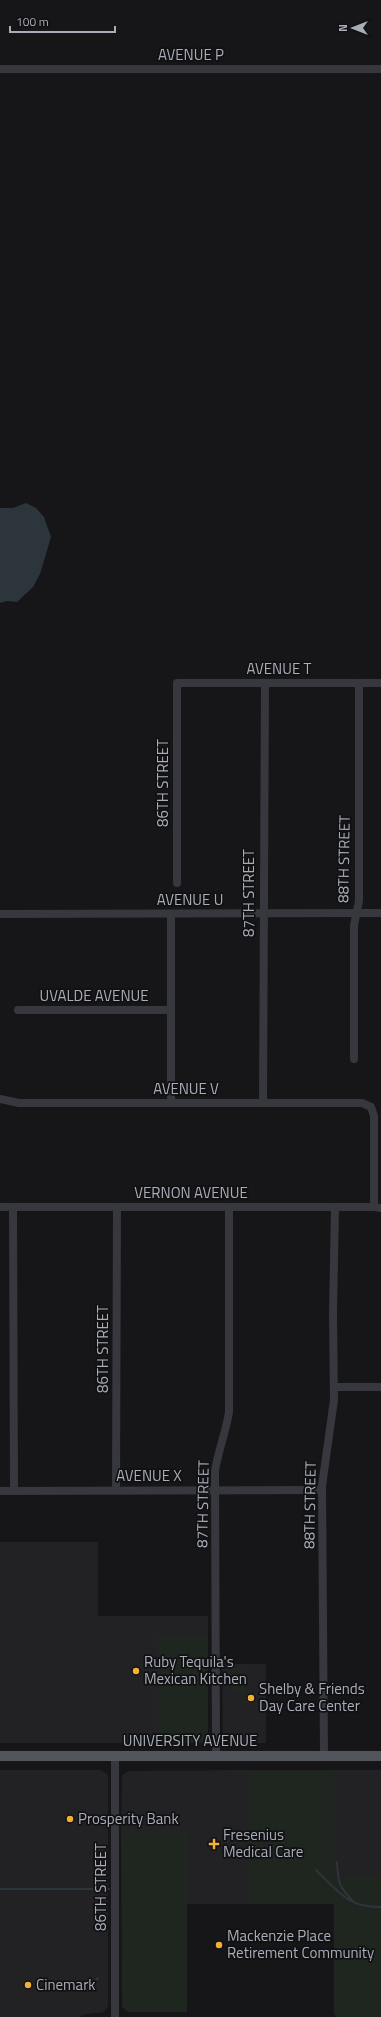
<svg xmlns="http://www.w3.org/2000/svg" width="381" height="2017" font-family="'Titillium Web',sans-serif">
<style>
.built{fill:#222225}
.green{fill:#1e261f}
.water{fill:#2c353c}
.lines{fill:none;stroke-linecap:round;stroke-linejoin:round}
.stream{stroke:#2c353c;stroke-width:2}
.minor{stroke:#37383d;stroke-width:8}
.major{stroke:#53555c;stroke-width:10}
.poi-dot{fill:#f2b134;stroke:#111113;stroke-width:1.5}
.labels{text-anchor:middle;stroke-width:3.5;stroke-linejoin:round;paint-order:stroke}
.street-label{font-size:15px;fill:#a8adb8;stroke:#111113}
.poi-label{font-size:15px;fill:#a8adb8;stroke:#111113;text-anchor:start}
</style>
<rect width="100%" height="100%" fill="#161618"/>
<g class="built">
<polygon points="0,1542 98,1542 98,1616 208,1616 208,1636 159,1637 159,1743 0,1743"/>
<polygon points="222,1664 266,1664 266,1743 228,1743 223,1739"/>
<polygon points="0,1770 101,1770 108,1775 108,2006 104,2012 87,2014 78,2017 0,2017"/>
<polygon points="248,1770 248,1904 187,1904 187,1833 121,1832 122,1775 129,1771"/>
<rect x="334" y="1770" width="47" height="106"/>
</g>
<g class="green">
<polygon points="159,1636 208,1636 208,1737 205,1743 159,1743"/>
<polygon points="232,1665 247,1665 241,1666 241,1673 247,1673 246,1692 232,1692"/>
<polygon points="248,1770 334,1770 334,1875 381,1876 381,2017 337,2017 334,2014 334,1904 248,1904"/>
<polygon points="121,1832 187,1832 187,2012 128,2012 122,2007"/>
</g>
<polygon class="water" points="26,503 36,508 44,517 51,537 40,574 33,587 17,602 7,601 0,603 0,508 13,508"/>
<g class="lines">
<g class="stream">
<path d="M337,1862C338,1884 339,1887 355,1903"/>
<path d="M316,1870C338,1891 348,1908 381,1907"/>
<polyline points="0,1889 109,1889"/>
<polyline points="93,1983 98,1978"/>
</g>
<g class="minor">
<polyline points="0,69 381,69"/>
<polyline points="177,883 177,683 381,683"/>
<polyline points="0,914 381,913"/>
<polyline points="18,1010 171,1010"/>
<polyline points="354,1059 354,925 359,901 359,683"/>
<polyline points="0,1099 19,1103 362,1103 371,1107 374,1116 374,1207"/>
<polyline points="171,1103 171,914"/>
<polyline points="263,1103 265,683"/>
<polyline points="0,1207 374,1207 381,1208"/>
<polyline points="13,1207 14,1490"/>
<polyline points="334,1387 381,1387"/>
<polyline points="116,1490 117,1207"/>
<polyline points="0,1491 322,1490"/>
<path d="M216,1756L215,1471C218,1451 226,1432 229,1412V1207"/>
<polyline points="324,1756 322,1486 334,1400 333,1313 335,1207"/>
<polyline points="115,2017 115,1756"/>
</g>
<polyline class="major" points="0,1756 381,1756"/>
</g>
<g class="poi-dot">
<circle cx="136" cy="1671" r="4"/>
<circle cx="251" cy="1698" r="4"/>
<circle cx="70" cy="1819" r="4"/>
<path d="M212 1838h4v4h4v4h-4v4h-4v-4h-4v-4h4z"/>
<circle cx="219" cy="1945" r="4"/>
<circle cx="28" cy="1985" r="4"/>
</g>
<g class="labels">
<g class="street-label">
<text x="191" y="60">AVENUE P</text>
<text x="279" y="674">AVENUE T</text>
<text transform="translate(163 783) rotate(-90)" y="5">86TH STREET</text>
<text transform="translate(344 859) rotate(-89)" y="5">88TH STREET</text>
<text transform="translate(249 893) rotate(-90)" y="5">87TH STREET</text>
<text x="190" y="905">AVENUE U</text>
<text x="94" y="1001">UVALDE AVENUE</text>
<text x="186" y="1094">AVENUE V</text>
<text x="191" y="1198">VERNON AVENUE</text>
<text transform="translate(103 1349) rotate(-90)" y="5">86TH STREET</text>
<text x="149" y="1481">AVENUE X</text>
<text transform="translate(203 1504) rotate(-89)" y="5">87TH STREET</text>
<text transform="translate(310 1505) rotate(-89)" y="5">88TH STREET</text>
<text x="190" y="1746">UNIVERSITY AVENUE</text>
<text transform="translate(101 1887) rotate(-90)" y="5">86TH STREET</text>
</g>
<g class="poi-label">
<text x="144" y="1667">Ruby Tequila's<tspan x="144" dy="17">Mexican Kitchen</tspan></text>
<text x="259" y="1694">Shelby &amp; Friends<tspan x="259" dy="17">Day Care Center</tspan></text>
<text x="78" y="1824">Prosperity Bank</text>
<text x="223" y="1840">Fresenius<tspan x="223" dy="17">Medical Care</tspan></text>
<text x="227" y="1941">Mackenzie Place<tspan x="227" dy="17">Retirement Community</tspan></text>
<text x="36" y="1990">Cinemark</text>
</g>
</g>
<g transform="translate(353 28) rotate(270)" stroke="#111113" stroke-width="3" paint-order="stroke">
<path d="M0-3L7 15L0 10L-7 15Z" fill="#a8adb8"/>
<text y="-6" font-size="11" font-weight="bold" text-anchor="middle" fill="#a8adb8">N</text>
</g>
<path d="M10 26v6h105v-6" fill="none" stroke="#a8adb8" stroke-width="2"/>
<text x="16" y="26" font-size="12" fill="#a8adb8" stroke="#111113" stroke-width="3" paint-order="stroke">100 m</text>
</svg>
